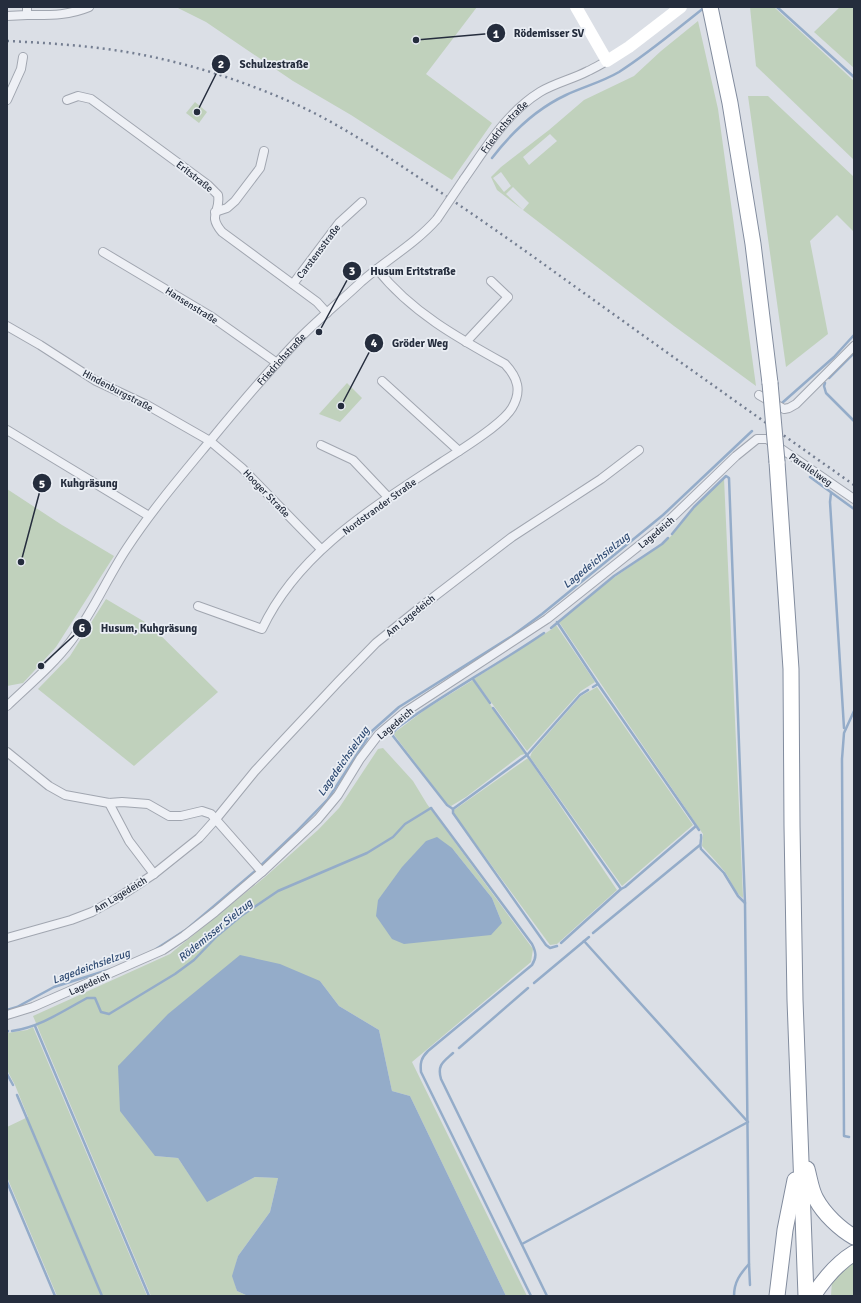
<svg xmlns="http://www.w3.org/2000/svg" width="861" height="1303" font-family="Signika,sans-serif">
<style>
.green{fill:#c0d1bc;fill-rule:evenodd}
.water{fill:#94acc9}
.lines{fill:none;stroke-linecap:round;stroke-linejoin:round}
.stream{stroke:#94acc9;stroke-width:2.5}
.street-casing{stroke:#a1a6b0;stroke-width:10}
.highway-casing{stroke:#828c9e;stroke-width:17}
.street{stroke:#eef0f5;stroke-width:8}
.secondary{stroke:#fff;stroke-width:12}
.highway{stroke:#fff;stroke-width:15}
.rail{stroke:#747e91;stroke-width:2.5;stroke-dasharray:2 4;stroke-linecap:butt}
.street-bridge-casing{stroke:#a1a6b0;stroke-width:10;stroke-linecap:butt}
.highway-bridge-casing{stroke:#828c9e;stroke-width:17;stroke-linecap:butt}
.street-bridge{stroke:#eef0f5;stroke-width:8}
.highway-bridge{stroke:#fff;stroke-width:15}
.labels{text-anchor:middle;stroke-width:3.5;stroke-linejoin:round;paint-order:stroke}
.street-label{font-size:10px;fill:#252d3d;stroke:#eaeef4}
.water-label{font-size:11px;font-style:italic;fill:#2e4a72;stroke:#eaeef4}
.leader{fill:none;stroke:#252d3d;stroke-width:1.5}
.callout-dot{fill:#252d3d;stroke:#eaeef4;stroke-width:1.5}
.mark-label{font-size:12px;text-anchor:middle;font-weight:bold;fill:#fff}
.callout-label{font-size:11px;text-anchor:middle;font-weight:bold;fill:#252d3d;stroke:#eaeef4;stroke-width:3.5;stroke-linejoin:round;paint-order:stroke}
</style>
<rect width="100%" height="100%" fill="#dbdfe6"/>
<g class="green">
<polygon points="176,7 477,7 426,74 492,123 452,180 351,115 293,81 206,22"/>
<polygon points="750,7 774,7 854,81 854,160 756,66"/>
<polygon points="840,7 854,7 854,68 814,32"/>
<path d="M698,21L718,109L756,386L674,326L497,190L491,177L501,167L549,130L584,100L634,76L661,51ZM550,134L557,141L529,165L523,157ZM501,172L511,186L504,192L493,178ZM513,187L529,203L523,210L506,194Z"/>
<polygon points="748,96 768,96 854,177 854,232 837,215 810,241 828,334 786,367"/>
<polygon points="195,102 207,112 199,123 186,113"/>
<polygon points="347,383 362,398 340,422 319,414"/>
<path d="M724,478L743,896V898C734,892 731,880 725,872C718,863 710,855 702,846L703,834L559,622L609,581L663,544L673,534L694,508Z"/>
<polygon points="7,489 62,525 114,556 56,647 23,683 7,686"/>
<polygon points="106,599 150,625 218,692 134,766 38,689 70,656"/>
<polygon points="556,625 595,682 581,691 527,751 474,679 552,629"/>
<polygon points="473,680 525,754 521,755 466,797 451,806 447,804 395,736 394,733 426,709"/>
<polygon points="597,687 693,825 622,886 530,757 532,752 581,696"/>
<path d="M383,748L413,781L427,804L533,949L531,962L412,1062L527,1296H506L410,1096L392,1091L379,1030L339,1006L320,981L155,1156L178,1158L207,1201L255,1177L278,1178L270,1212L238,1256L233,1276L237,1291L248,1296H151L33,1016L170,954L265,877L318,830L339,808L378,749ZM452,848L492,898L502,923Z"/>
<polygon points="528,758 617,890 557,944 550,945 454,814 454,810"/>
<polygon points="33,1027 147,1296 57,1296 7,1177 7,1127 28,1117 15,1085 7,1070 7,1033 27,1030"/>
<polygon points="854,1261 854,1296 831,1296 832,1281 852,1262"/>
</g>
<g class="water">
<polygon points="437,837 452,848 492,898 502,923 491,935 404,944 392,939 376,916 378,900 402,867 426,841"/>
<polygon points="240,955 280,964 320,981 339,1006 379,1030 392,1091 410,1096 506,1296 248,1296 237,1291 232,1276 238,1256 270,1212 278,1178 255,1177 207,1202 178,1158 155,1156 120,1111 118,1066 168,1014"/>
</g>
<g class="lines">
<g class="stream">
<polyline points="777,7 854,77"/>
<path d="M492,158C512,132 536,109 566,95C583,87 602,82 619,72C649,53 677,29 705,7"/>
<polyline points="829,378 854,353"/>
<polyline points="825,383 824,386 826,393 854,421"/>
<polyline points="782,403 834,357 854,335"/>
<polyline points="810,477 854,509"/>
<polyline points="831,493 830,502 844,728"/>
<path d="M672,534L694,507L726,476L729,478L745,903L749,1264C740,1274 734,1282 734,1296"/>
<polyline points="557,622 598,684 699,830"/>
<polyline points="551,628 614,576 662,544 668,538"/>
<path d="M544,633C496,666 444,693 397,728L393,733V736L447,805L453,809V813L546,945L550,948L557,946"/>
<polyline points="473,679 490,703"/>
<polyline points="593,687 598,684"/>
<polyline points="493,708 527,755 621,889"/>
<path d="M431,808L532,944C536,952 537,957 532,965L428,1051C421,1058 420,1063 421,1072L531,1296"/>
<polyline points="453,809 527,755 580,695 588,690"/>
<path d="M701,835C702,840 699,844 701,849L724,873L738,896L745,903"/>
<polyline points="593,933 700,845"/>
<polyline points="561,943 621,889 625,887 696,826"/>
<polyline points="156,949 187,929 254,872 295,833 328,799 372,731 399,707 512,636 542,614 663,515 752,431"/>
<polyline points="534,983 589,937"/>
<polyline points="7,1010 17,1007 54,987 111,969"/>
<polyline points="35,1026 149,1296"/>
<path d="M12,1031C40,1027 63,1011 87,998H95L101,1012L109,1014L175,974L194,960L217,936L241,916L278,891L367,853L393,837L405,824L431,808"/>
<polyline points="7,1032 8,1031"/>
<polyline points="459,1048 528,988"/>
<path d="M453,1053C443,1062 437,1065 441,1079L547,1296"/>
<polyline points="7,1074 13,1085"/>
<polyline points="17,1095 102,1296"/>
<polyline points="849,1137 844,1136 842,759 844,733 854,711"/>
<polyline points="7,1182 55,1296"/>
<polyline points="522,1244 748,1122 584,941"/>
<polyline points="749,1264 750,1285"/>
</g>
<defs>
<g id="street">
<path d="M27,15C50,15 67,16 89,7"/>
<polyline points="7,16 27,15 27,7"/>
<polyline points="7,100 21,69 23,57"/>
<path d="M67,100L78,96L91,99L208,185L218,195C221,213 207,214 222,232L317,302L327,313"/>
<path id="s1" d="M464,179C486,148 506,113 540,92C555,83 573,79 588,71C595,68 601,64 607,61"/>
<polyline points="215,212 227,208 235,201 260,168 264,151"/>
<polyline points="103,252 212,317 277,363"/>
<polyline points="293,284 339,223 362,202"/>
<polyline points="7,326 40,345 96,381 147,405 210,441 242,468 321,549"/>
<polyline points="466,342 508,297 491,281"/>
<polyline points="382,381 459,451"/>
<polyline points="759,395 784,409 789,408 796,404 854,346"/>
<polyline points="7,430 149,516"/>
<polyline points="321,445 353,460 388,497"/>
<path d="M198,606L262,629C298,552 374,507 442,462C459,451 502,425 512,408C522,391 518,378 505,364C458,338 411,312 377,269"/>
<path id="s2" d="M7,706C29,685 53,665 71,641C93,612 107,578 127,548C152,510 181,476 210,441C237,408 266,374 296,342C316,321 340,302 361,282C386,260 415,244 437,219"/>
<polyline points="7,752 49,786 65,795 109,803 122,802 148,804 169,816 181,816 202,811 211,814 262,872"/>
<polyline points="109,803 129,841 154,874"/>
<polyline points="7,938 71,920 92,912 122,895 154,874 199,838 216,819 255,771 279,745 339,681 376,643 422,606 512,537 601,479 639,450"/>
<polyline points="7,1015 33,1007 163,950 184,936 215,912 262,872 318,819 338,795 360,759 379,734 405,712 547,619 660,529 736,456 757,439 767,439 854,499"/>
</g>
<g id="highway">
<polyline points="710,7 730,103 753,244 770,383"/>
<polyline points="777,462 791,669 792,826 795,1000 806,1296"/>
<path d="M807,1169C810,1180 811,1190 816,1199C824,1214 840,1229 854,1237"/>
<polyline points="777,1296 785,1230 795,1180"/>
<path d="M813,1296C824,1279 836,1264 854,1253"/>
</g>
</defs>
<use href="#street" class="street-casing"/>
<use href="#highway" class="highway-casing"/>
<use href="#street" class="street"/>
<polyline class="secondary" points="576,7 607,61 629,47 681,7"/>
<use href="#highway" class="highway"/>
<path class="rail" d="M7,41C51,43 95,46 138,54C186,63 234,78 279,97C324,115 366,142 406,169C448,197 490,226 531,255C638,332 746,409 854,485"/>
<defs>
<polyline id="street-bridge" points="437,219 464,179"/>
<polyline id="highway-bridge" points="770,383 777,462"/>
</defs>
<use href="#street-bridge" class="street-bridge-casing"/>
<use href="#highway-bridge" class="highway-bridge-casing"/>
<use href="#street-bridge" class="street-bridge"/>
<use href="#highway-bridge" class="highway-bridge"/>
</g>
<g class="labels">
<g class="street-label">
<text dy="4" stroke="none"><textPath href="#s1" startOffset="66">Friedrichstraße</textPath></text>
<text transform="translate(195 176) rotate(38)" y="4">Eritstraße</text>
<text transform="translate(318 251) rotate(-53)" y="4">Carstensstraße</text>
<text transform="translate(192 305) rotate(32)" y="4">Hansenstraße</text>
<text dy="4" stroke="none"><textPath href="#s2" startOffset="444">Friedrichstraße</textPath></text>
<text transform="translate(118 390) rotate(28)" y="4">Hindenburgstraße</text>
<text transform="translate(811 469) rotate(35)" y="4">Parallelweg</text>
<text transform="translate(267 493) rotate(46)" y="4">Hooger Straße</text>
<text transform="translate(379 506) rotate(-36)" y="4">Nordstrander Straße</text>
<text transform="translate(656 532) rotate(-40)" y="4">Lagedeich</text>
<text transform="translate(410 615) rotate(-39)" y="4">Am Lagedeich</text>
<text transform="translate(395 723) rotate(-40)" y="4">Lagedeich</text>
<text transform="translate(120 894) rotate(-31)" y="4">Am Lagedeich</text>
<text transform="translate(89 983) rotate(-24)" y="4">Lagedeich</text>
</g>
<g class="water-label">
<text transform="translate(596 560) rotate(-39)" y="4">Lagedeichsielzug</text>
<text transform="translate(343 761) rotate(-55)" y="4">Lagedeichsielzug</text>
<text transform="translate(215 930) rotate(-39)" y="4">Rödemisser Sielzug</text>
<text transform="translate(91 966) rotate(-20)" y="4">Lagedeichsielzug</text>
</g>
</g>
<path class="leader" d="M416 40L496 33M197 112L221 64M319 332L352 271M341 406L374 343M21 562L42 483M41 666L82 628"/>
<g class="callout-dot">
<circle cx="416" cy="40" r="4"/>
<circle cx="197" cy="112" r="4"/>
<circle cx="319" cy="332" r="4"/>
<circle cx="341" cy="406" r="4"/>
<circle cx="21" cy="562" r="4"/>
<circle cx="41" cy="666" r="4"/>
<circle cx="496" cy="33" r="10"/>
<circle cx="221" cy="64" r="10"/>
<circle cx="352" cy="271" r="10"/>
<circle cx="374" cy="343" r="10"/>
<circle cx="42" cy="483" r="10"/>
<circle cx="82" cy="628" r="10"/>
</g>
<g class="mark-label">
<text x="496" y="38">1</text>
<text x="221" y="68">2</text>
<text x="352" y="275">3</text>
<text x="374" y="347">4</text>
<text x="42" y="488">5</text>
<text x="82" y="632">6</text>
</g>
<g class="callout-label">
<text x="549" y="37">Rödemisser SV</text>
<text x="274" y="68">Schulzestraße</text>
<text x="413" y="275">Husum Eritstraße</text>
<text x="420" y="347">Gröder Weg</text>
<text x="89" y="487">Kuhgräsung</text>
<text x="149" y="632">Husum, Kuhgräsung</text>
</g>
<rect width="861" height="1303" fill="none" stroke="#252d3d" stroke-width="16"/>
</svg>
